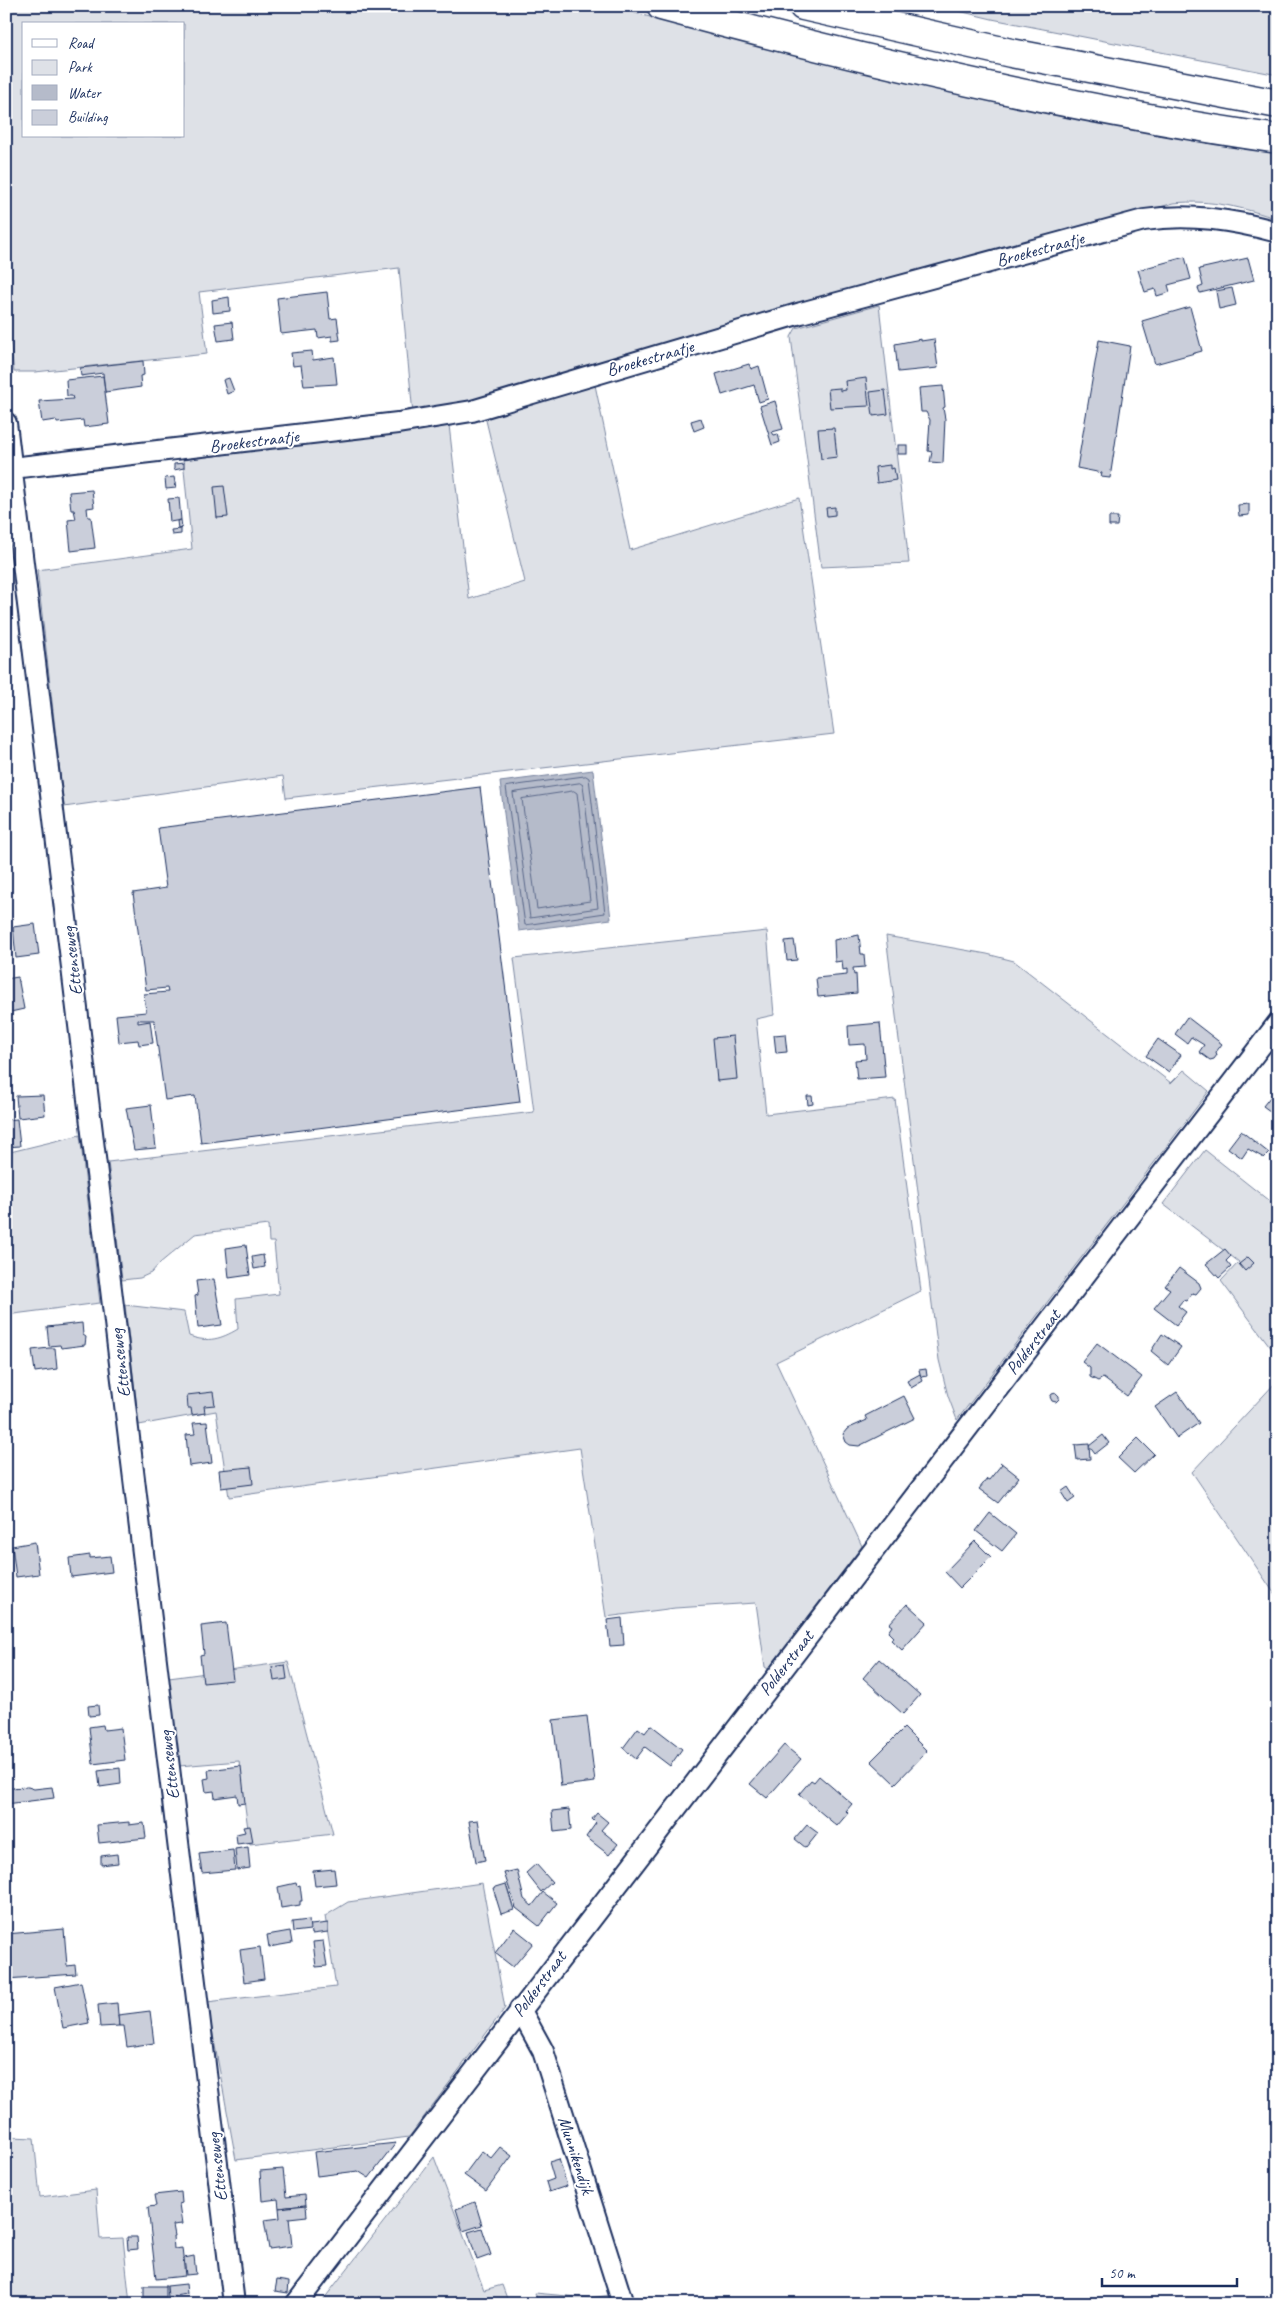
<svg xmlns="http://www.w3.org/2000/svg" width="1284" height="2310" font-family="Caveat,sans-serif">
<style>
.green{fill:#dee1e7;stroke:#7c88a2;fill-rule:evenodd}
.water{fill:#b5bbca;stroke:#77839f}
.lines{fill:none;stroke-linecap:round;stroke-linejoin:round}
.shore{stroke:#596789;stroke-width:1}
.building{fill:#caceda;stroke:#1b2f5e}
.street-casing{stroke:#1b2f5e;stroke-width:24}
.highway-casing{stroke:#1b2f5e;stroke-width:31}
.street{stroke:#fff;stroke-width:20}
.highway{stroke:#fff;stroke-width:28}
.labels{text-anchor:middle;stroke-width:4;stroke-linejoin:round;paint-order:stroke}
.street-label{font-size:18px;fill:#1b2f5e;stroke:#fff}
</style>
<rect width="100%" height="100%" fill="#fff"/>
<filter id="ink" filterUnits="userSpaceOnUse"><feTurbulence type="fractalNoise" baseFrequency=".02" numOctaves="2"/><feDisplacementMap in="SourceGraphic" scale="10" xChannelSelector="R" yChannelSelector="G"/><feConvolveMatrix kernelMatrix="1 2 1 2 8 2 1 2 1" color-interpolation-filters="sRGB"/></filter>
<g filter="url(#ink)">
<g class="green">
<path d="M6,6H610L726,38L1086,119L1278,150V219C1244,208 1211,199 1174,203L435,412L413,414L399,268L199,292L207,354L35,372H14L6,308ZM24,24H184V136H24Z"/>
<polygon points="938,6 1278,6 1278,75 992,19"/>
<polygon points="879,305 909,563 821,567 791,337 796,328"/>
<polygon points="595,385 630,550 799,498 834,734 286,798 283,776 64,807 37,570 192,549 183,460 449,425 469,599 525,582 485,416"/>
<path d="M767,931L774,1015L756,1019L766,1114L895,1099L921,1291L776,1362L862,1546L768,1669L765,1667L756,1603L675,1608L606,1617L580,1448L229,1497L216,1411L139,1425L125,1305L184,1312L189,1336C208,1343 221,1339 238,1329L236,1299L279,1294L274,1242H269L268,1225L195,1234L160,1263L151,1273L140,1278L122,1280L108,1162L534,1112L514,958Z"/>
<polygon points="886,936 987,954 1014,961 1171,1083 1184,1070 1209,1091 957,1420 948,1396 939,1360"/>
<polygon points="80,1135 100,1303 6,1315 6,1153"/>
<polygon points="1205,1150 1278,1208 1278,1357 1221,1281 1239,1262 1163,1204"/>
<polygon points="1278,1380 1278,1594 1276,1596 1192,1472"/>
<polygon points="288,1662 333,1834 250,1844 239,1761 179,1766 169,1678"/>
<polygon points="482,1883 505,2008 409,2137 236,2160 207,2002 336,1987 325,1916 348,1902"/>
<polygon points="6,2108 11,2137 34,2138 40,2197 96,2190 100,2239 123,2238 130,2304 6,2304"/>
<polygon points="434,2157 484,2290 502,2285 509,2304 320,2304"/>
<polygon points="535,2293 589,2298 612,2295 615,2304 539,2304"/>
</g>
<polygon class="water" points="593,770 611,919 519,931 500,782"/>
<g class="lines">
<g class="shore">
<polygon points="586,776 589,778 605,913 525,925 506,787"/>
<polygon points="580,783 583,785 598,908 530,918 513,793"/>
<polygon points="574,791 577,793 590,901 537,909 522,799"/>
</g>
</g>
<g class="building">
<polygon points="1185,257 1191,279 1168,285 1170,292 1157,296 1155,289 1145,292 1138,270"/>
<polygon points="1248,258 1254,280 1200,293 1198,288 1203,286 1199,269"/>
<polygon points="1232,288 1236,305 1219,309 1216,291"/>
<polygon points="327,292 330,319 337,318 340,340 332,341 332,336 318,338 317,330 281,334 277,298"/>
<polygon points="229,297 230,311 213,313 212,300"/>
<polygon points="1190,307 1202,351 1155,364 1142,321"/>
<polygon points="232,322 234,339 218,341 215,324"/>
<polygon points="921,339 921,341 934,339 938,368 898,372 895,344"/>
<polygon points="1099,340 1130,346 1110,478 1101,477 1102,473 1077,468"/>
<polygon points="312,351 313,360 334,357 337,384 304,386 301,365 293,366 291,353"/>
<polygon points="143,361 144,375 140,376 141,387 105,392 103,373 81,376 80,368"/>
<polygon points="749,364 751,369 759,366 768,399 759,402 754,385 722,395 716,374"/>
<polygon points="103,376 109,424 84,427 83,420 57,423 56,420 42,422 39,401 73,399 72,396 67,396 66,380"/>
<polygon points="229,378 234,391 227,394 223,380"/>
<polygon points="866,378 869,406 830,408 828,389 840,388 840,391 846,390 845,381"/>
<polygon points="943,386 945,407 943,408 945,419 943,463 930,462 932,452 928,451 930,420 926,412 921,412 919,388"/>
<polygon points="885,390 888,414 873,416 870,392"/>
<polygon points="775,401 783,429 772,432 774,435 778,434 780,442 772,445 760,406"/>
<polygon points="701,418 704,427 694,431 691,421"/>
<polygon points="834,428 837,457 821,459 818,429"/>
<rect x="898" y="445" width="9" height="9"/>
<polygon points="184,463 184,468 174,470 174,464"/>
<polygon points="890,465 890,469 894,468 896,480 877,483 875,467"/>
<polygon points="174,477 176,488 166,489 165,478"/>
<polygon points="224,486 228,517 217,518 214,487"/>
<polygon points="92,490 94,507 87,508 88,517 91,517 95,548 71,551 68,520 76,519 74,510 71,510 69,492"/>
<polygon points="179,498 181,520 170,522 168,499"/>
<polygon points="1249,504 1249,515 1239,516 1238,505"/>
<polygon points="835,507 835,515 827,516 826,508"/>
<polygon points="1109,517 1118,517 1117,526 1109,526"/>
<polygon points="181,520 182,528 178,529 177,521"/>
<polygon points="181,529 181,534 172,535 171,530"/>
<polygon points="480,787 520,1102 201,1143 195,1096 165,1100 154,1020 138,1020 138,1023 150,1021 153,1043 139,1045 138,1040 119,1042 116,1015 146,1012 144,994 168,992 167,988 146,990 133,893 166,888 158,828"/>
<polygon points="35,924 39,955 16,958 13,927"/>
<polygon points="859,935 861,954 864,954 865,967 853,968 854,975 856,974 857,993 818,997 816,978 847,975 847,969 843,970 842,961 835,962 834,940"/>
<polygon points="794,940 797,960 787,961 785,941"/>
<polygon points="18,977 24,1009 6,1013 6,979"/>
<polygon points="1187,1017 1222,1044 1216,1052 1217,1055 1214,1059 1210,1060 1199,1052 1204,1045 1191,1037 1187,1043 1175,1034"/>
<polygon points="880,1023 885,1077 857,1079 855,1060 866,1059 865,1044 849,1045 848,1026"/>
<polygon points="785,1034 787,1052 776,1053 774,1035"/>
<polygon points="733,1036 737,1079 717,1081 713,1038"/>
<polygon points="1158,1039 1181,1055 1169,1072 1146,1056"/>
<polygon points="1278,1087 1278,1117 1263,1106"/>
<polygon points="43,1095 45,1115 18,1118 16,1096"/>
<polygon points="807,1096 812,1096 813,1104 808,1105"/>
<polygon points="151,1105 156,1148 134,1150 126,1108"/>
<polygon points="17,1119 20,1146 6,1147 6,1120"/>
<polygon points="1241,1131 1269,1153 1264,1158 1248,1149 1242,1158 1228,1148"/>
<polygon points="246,1245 250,1275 229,1278 226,1248"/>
<polygon points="1225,1249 1231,1256 1226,1261 1231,1267 1219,1278 1206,1264"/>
<polygon points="263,1255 265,1267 254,1269 252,1257"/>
<polygon points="1248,1257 1254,1263 1245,1271 1239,1264"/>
<polygon points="1179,1268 1199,1283 1201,1288 1196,1294 1192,1293 1186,1301 1183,1300 1178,1306 1186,1312 1176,1325 1154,1308 1170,1289 1165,1286"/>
<polygon points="214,1279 222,1325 198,1328 195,1296 198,1295 196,1281"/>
<polygon points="82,1323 83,1335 86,1337 85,1345 61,1348 60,1345 49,1346 47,1327"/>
<polygon points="1162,1334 1181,1347 1168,1365 1151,1351"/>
<polygon points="1097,1343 1142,1377 1127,1396 1103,1378 1098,1381 1090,1377 1090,1368 1082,1362"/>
<polygon points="49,1348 55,1348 57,1369 35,1372 32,1350"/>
<polygon points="926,1369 927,1376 921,1377 919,1370"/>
<polygon points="920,1374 923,1381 911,1388 907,1381"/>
<polygon points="213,1392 215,1405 204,1406 205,1413 192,1415 191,1408 188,1408 187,1395"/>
<polygon points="1177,1392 1199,1423 1177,1438 1155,1407"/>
<polygon points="1056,1393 1059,1396 1059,1399 1056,1402 1052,1401 1050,1397 1052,1394"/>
<polygon points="904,1396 915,1418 859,1446 850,1445 846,1442 843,1434 847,1429 867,1420 865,1416"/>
<polygon points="207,1422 212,1463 189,1466 186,1435 195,1434 193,1423"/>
<polygon points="1103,1435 1109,1443 1095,1454 1089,1446"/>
<polygon points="1138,1438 1154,1454 1134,1473 1118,1458"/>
<polygon points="1089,1444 1090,1459 1077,1460 1075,1445"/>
<polygon points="1000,1462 1019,1477 998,1503 979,1489 987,1479 989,1480 1002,1464"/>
<polygon points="251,1467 253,1484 221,1488 219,1470"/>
<polygon points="1068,1487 1075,1498 1068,1503 1061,1492"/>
<polygon points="990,1513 1016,1534 1002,1551 976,1531"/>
<polygon points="975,1541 991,1557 960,1588 945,1572"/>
<polygon points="35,1542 39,1574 16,1577 12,1546"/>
<polygon points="90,1555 90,1558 110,1556 112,1572 71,1577 69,1558"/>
<polygon points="907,1604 927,1622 902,1650 891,1640 893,1637 888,1632 892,1626 889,1624"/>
<polygon points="622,1618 624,1645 610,1646 607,1620"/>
<polygon points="226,1623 233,1680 203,1683 200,1655 204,1654 201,1626"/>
<polygon points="879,1659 920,1695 903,1714 863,1678"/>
<polygon points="285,1665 287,1679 274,1681 272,1667"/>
<polygon points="98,1705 99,1715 89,1716 88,1706"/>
<polygon points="587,1716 595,1782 561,1786 553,1720"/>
<polygon points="103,1725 104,1730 121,1728 125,1760 93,1764 89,1727"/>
<polygon points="651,1725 682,1749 670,1766 645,1747 636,1759 623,1748 638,1728 645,1733"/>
<polygon points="904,1728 927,1751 895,1784 871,1761"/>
<polygon points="784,1745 801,1759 767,1798 750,1784"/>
<polygon points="241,1766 245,1803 238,1804 237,1795 215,1798 214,1791 206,1792 204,1779 209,1778 208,1770"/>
<polygon points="120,1768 121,1784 100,1787 98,1771"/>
<polygon points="819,1776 852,1804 846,1811 848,1813 837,1826 799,1794 811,1780 814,1782"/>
<polygon points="28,1787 34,1789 52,1787 54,1798 6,1804 6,1788"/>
<polygon points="569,1809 571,1830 554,1832 552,1811"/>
<polygon points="597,1813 608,1822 601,1830 618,1844 609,1855 586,1837 596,1823 592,1819"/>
<polygon points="478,1820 485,1860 476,1862 469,1821"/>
<polygon points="129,1822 129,1825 144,1823 146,1838 99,1843 97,1825"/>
<polygon points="807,1825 818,1833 806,1848 795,1839"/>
<polygon points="250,1826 253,1842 237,1844 236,1834 245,1832 243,1827"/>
<polygon points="248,1847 250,1868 237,1870 235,1849"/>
<polygon points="233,1850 235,1870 202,1873 199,1854"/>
<polygon points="117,1854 118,1863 101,1865 101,1856"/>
<polygon points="536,1864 552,1882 541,1892 526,1873"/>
<polygon points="334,1869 336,1884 315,1886 313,1871"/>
<polygon points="517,1870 524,1899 532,1906 543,1892 557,1903 539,1926 516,1908 504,1873"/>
<polygon points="296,1883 297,1886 300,1885 302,1901 300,1901 300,1905 281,1908 278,1887"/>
<polygon points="506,1884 514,1910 501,1914 493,1888"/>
<polygon points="309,1920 310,1930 293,1932 292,1922"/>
<polygon points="328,1923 328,1932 312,1934 311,1925"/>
<polygon points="514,1928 533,1943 513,1967 495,1953"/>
<polygon points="64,1929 67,1966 75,1965 76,1974 6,1979 6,1934"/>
<polygon points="290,1931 292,1943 269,1947 267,1935"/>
<polygon points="323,1941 327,1966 316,1967 313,1942"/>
<polygon points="260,1947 264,1979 244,1982 240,1950"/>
<polygon points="81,1982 89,2023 63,2028 55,1987"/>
<polygon points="117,2003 119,2026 100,2027 98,2005"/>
<polygon points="150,2011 154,2043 127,2047 124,2026 119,2026 118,2015"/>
<polygon points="396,2143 369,2178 358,2171 317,2176 314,2152"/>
<polygon points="500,2147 512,2156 486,2191 464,2175 482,2151 491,2158"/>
<polygon points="559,2159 567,2186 549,2192 546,2182 554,2179 549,2162"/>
<polygon points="283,2169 286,2197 305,2195 306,2205 279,2208 278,2199 262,2201 260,2171"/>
<polygon points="181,2192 182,2203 179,2204 182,2224 173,2225 175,2236 173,2236 174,2249 182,2248 185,2276 156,2279 148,2207 156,2206 154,2195"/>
<polygon points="475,2202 482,2225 463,2231 456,2209"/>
<polygon points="306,2205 307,2216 289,2218 292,2246 269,2249 264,2220 280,2218 279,2208"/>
<polygon points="482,2228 491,2255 477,2260 468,2232"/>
<polygon points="127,2237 137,2237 138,2249 128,2250"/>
<polygon points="194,2256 196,2274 186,2275 184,2258"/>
<polygon points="277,2280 289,2282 288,2293 275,2291"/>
<polygon points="186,2284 187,2294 168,2297 167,2286"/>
<rect x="144" y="2286" width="22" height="11"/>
</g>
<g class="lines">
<defs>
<g id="street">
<polyline points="6,423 234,2304"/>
<path d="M12,468L398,423L472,411L801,313L1144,220C1190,213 1233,220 1278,232"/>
<polyline points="520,2009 543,2051 623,2304"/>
<polyline points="296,2304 1278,1023"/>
</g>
<g id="highway">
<path d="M661,6C864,61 1070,109 1278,139"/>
<polyline points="803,6 1011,53 1278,104"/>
</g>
</defs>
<use href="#street" class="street-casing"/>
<use href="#highway" class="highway-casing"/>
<use href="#street" class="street"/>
<use href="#highway" class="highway"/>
</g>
</g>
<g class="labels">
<g class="street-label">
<text transform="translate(1040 249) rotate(-15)" y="6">Broekestraatje</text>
<text transform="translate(650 358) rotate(-16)" y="6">Broekestraatje</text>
<text transform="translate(254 441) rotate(-7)" y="6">Broekestraatje</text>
<text transform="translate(72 961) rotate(-97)" y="6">Ettenseweg</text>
<text transform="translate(1033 1342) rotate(-52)" y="6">Polderstraat</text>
<text transform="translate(120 1363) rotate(-97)" y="6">Ettenseweg</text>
<text transform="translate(786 1663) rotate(-52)" y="6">Polderstraat</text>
<text transform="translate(169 1765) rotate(-97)" y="6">Ettenseweg</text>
<text transform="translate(539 1984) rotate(-53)" y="6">Polderstraat</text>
<text transform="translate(576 2155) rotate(72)" y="6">Munnikendijk</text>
<text transform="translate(217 2167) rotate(-97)" y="6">Ettenseweg</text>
</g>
</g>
<rect width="1284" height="2310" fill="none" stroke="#fff" stroke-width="25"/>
<rect x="12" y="12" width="1259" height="2285" fill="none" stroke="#1b2f5e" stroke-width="2" filter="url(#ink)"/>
<rect x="22" y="22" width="162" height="115" fill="#ffffff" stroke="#a4acbf"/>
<rect x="32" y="39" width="25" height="8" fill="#ffffff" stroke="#a4acbf"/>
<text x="68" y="48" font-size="15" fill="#1b2f5e">Road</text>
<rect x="32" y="60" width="25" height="15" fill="#dee1e7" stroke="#a4acbf"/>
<text x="68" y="72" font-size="15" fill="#1b2f5e">Park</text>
<rect x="32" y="85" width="25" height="15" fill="#b5bbca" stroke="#a4acbf"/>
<text x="68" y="98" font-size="15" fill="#1b2f5e">Water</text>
<rect x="32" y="110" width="25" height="15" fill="#caceda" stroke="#a4acbf"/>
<text x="68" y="122" font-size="15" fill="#1b2f5e">Building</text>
<path d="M1102 2278v8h135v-8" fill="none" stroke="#1b2f5e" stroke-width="2.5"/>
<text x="1109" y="2278" font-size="15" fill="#1b2f5e" stroke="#ffffff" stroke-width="4" paint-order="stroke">50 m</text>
</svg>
